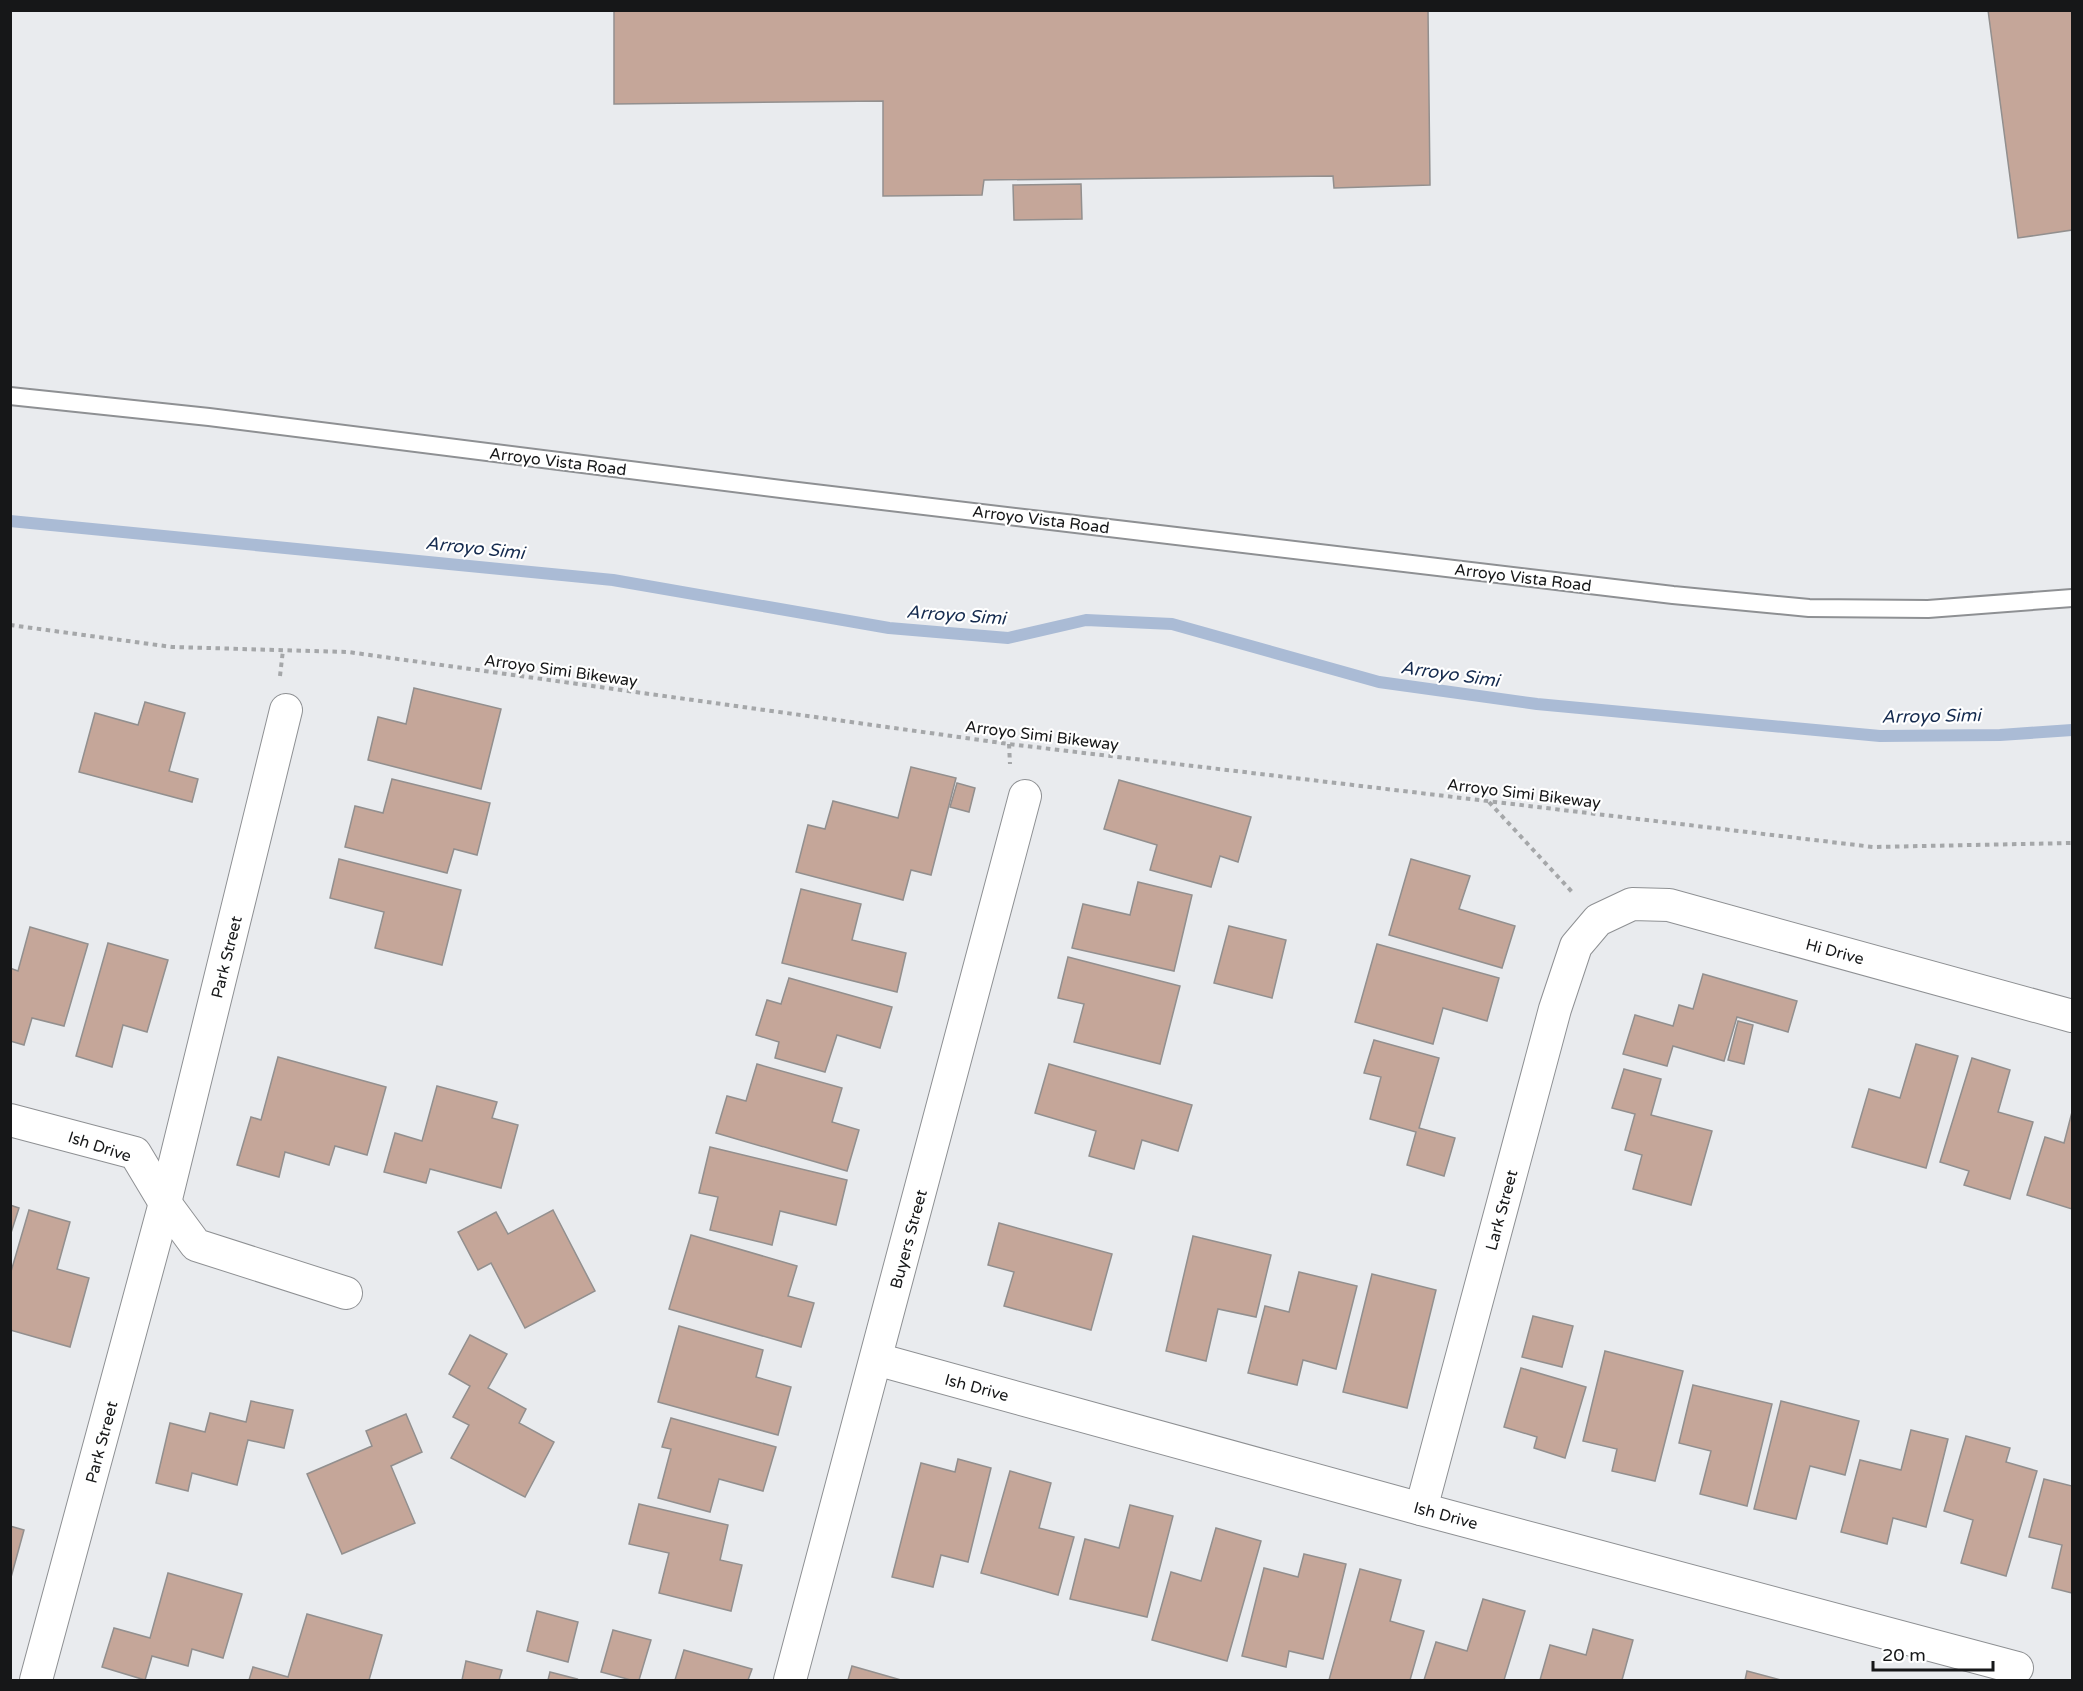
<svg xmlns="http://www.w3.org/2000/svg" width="2083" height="1691" font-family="'Varela Round',sans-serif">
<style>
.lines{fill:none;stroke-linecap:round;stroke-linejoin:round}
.stream{stroke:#aabbd5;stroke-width:12}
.building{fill:#c5a699;stroke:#928f8e;stroke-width:1.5}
.lane-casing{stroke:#8e9093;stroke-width:20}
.street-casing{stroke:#8e9093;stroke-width:34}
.path{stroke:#a5a7a9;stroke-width:4;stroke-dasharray:4.5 4.5;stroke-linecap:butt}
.lane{stroke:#fff;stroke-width:16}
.street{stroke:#fff;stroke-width:32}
.labels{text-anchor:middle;stroke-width:4.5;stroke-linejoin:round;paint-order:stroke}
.street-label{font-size:16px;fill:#161718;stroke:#fff}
.water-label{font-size:18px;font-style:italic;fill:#152b4f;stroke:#fff}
</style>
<rect width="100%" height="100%" fill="#e9ebee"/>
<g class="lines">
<polyline class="stream" points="10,521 613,580 889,628 1008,638 1086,620 1172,624 1379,682 1537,704 1880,736 2000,735 2072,730"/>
</g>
<g class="building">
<polygon points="614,10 1428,10 1430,185 1334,188 1333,176 984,180 982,195 883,196 883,101 614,104"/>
<polygon points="1988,10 2072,10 2072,230 2018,238"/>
<polygon points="1081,184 1082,219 1014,220 1013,185"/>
<polygon points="414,688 501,709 481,789 368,760 378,717 406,724"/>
<polygon points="145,702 185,713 169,771 198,779 192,802 79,772 95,713 138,725"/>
<polygon points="911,767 956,778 931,875 911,870 903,900 796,872 808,825 825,829 833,801 898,818"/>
<polygon points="392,779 490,803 477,855 454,849 447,873 345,847 355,806 383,813"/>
<polygon points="1119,780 1251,817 1238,862 1220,856 1211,887 1150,870 1157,845 1104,829"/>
<polygon points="957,783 975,788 969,812 950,807"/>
<polygon points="339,859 461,890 442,965 375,948 384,912 330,898"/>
<polygon points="1411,859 1470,876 1459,909 1515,926 1502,968 1389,935"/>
<polygon points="1138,882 1192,895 1174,971 1072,948 1083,904 1130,915"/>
<polygon points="801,889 861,904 852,940 906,953 897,992 782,963"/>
<polygon points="1229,926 1286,940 1272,998 1214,983"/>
<polygon points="30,927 88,944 64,1026 32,1018 24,1045 10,1041 10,968 18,971"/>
<polygon points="108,943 168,960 147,1032 123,1025 112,1067 76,1056"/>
<polygon points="1377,944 1499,978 1487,1021 1443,1008 1433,1044 1355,1022"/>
<polygon points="1068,957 1180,986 1160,1064 1074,1042 1084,1004 1058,998"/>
<polygon points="1703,974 1797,1001 1788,1032 1737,1017 1724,1061 1673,1046 1667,1066 1623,1054 1635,1015 1673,1026 1679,1005 1693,1009"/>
<polygon points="789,978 892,1007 880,1048 837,1035 825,1072 775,1058 779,1042 756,1035 767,1000 781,1004"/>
<polygon points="1738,1021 1753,1025 1744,1064 1728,1060"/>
<polygon points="1374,1040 1439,1058 1419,1128 1455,1138 1444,1176 1407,1165 1416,1132 1370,1119 1381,1077 1364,1073"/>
<polygon points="1916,1044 1958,1056 1926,1168 1852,1147 1869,1089 1900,1098"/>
<polygon points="278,1057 386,1087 367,1155 335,1146 329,1165 285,1152 279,1177 237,1165 251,1117 261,1120"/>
<polygon points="1972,1058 2010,1070 1998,1112 2033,1122 2010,1199 1964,1185 1969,1171 1940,1162"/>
<polygon points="757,1064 842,1088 832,1122 859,1130 847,1171 716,1133 727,1096 746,1101"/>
<polygon points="1049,1064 1192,1105 1178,1151 1142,1140 1134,1169 1089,1156 1096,1131 1035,1113"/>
<polygon points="1624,1069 1661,1079 1651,1115 1712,1131 1691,1205 1633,1189 1642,1155 1625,1150 1635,1114 1612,1108"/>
<polygon points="437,1086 497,1102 492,1118 518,1125 501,1188 430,1169 426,1183 384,1172 395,1133 422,1141"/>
<polygon points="2072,1112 2072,1209 2027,1195 2045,1137 2064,1143"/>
<polygon points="710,1147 847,1180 836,1225 780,1211 772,1245 710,1230 718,1197 699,1193"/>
<polygon points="10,1205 19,1208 10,1236"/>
<polygon points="29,1210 70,1222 57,1269 89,1278 70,1347 10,1330 10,1275"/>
<polygon points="553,1210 595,1291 525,1328 491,1263 478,1270 458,1232 496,1212 508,1234"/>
<polygon points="999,1223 1112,1254 1091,1330 1004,1306 1014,1272 988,1265"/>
<polygon points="691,1235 797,1266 788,1296 814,1303 801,1347 669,1309"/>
<polygon points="1193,1236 1271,1255 1256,1317 1218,1309 1206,1361 1166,1351"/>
<polygon points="1299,1272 1357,1286 1336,1369 1303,1360 1297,1385 1248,1373 1265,1306 1289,1312"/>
<polygon points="1372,1274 1436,1290 1407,1408 1343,1392"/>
<polygon points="1533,1316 1573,1326 1562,1367 1522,1357"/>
<polygon points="679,1326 763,1350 756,1377 791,1387 778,1435 658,1402"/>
<polygon points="470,1335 507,1354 488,1388 526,1409 519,1423 554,1442 525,1497 451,1458 469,1425 453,1417 470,1386 449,1374"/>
<polygon points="1605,1351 1683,1371 1655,1481 1612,1471 1617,1449 1583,1441"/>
<polygon points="1521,1368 1586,1387 1565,1458 1534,1448 1537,1437 1504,1427"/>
<polygon points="1693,1385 1772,1404 1747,1506 1700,1494 1711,1451 1679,1443"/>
<polygon points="251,1401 293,1410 284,1448 248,1440 237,1485 192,1473 188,1491 156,1483 170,1423 205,1432 210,1413 246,1422"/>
<polygon points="1781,1401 1859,1421 1845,1475 1810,1466 1796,1519 1754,1509"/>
<polygon points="406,1414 422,1452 391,1466 415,1523 342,1554 307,1474 372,1446 366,1431"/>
<polygon points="671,1418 776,1447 763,1491 719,1479 710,1512 658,1498 671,1449 662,1447"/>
<polygon points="1911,1430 1948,1439 1926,1527 1893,1518 1887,1544 1841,1532 1860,1460 1901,1470"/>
<polygon points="1966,1436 2010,1448 2006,1462 2037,1471 2006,1576 1961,1563 1973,1520 1944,1511"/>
<polygon points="958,1459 991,1468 968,1562 941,1555 933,1587 892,1577 921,1463 955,1472"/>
<polygon points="1010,1471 1051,1483 1039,1528 1074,1537 1058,1595 981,1573"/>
<polygon points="2044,1479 2072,1486 2072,1593 2052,1588 2062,1545 2029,1537"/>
<polygon points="639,1504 728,1525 720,1560 742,1565 731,1611 659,1593 669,1553 629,1544"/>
<polygon points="1130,1505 1173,1516 1147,1617 1070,1599 1085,1539 1119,1548"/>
<polygon points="10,1526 24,1530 10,1581"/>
<polygon points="1216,1528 1261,1541 1227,1661 1152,1640 1171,1572 1201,1581"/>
<polygon points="1304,1554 1346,1564 1323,1659 1289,1651 1286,1667 1242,1656 1264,1568 1298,1577"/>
<polygon points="1360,1569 1401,1580 1390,1621 1424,1631 1410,1680 1329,1680"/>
<polygon points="168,1573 242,1594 223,1658 192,1649 188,1666 152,1656 145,1680 102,1667 114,1628 150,1638"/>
<polygon points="1483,1599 1525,1611 1504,1680 1424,1680 1436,1642 1467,1651"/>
<polygon points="537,1611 578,1622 568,1662 527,1651"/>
<polygon points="307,1614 382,1635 369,1680 249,1680 253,1667 288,1677"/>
<polygon points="1593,1629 1633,1640 1622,1680 1540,1680 1550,1645 1586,1655"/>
<polygon points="613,1630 651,1640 639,1680 631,1680 601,1672"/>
<polygon points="684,1650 752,1669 748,1680 675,1680"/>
<polygon points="466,1661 502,1670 499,1680 462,1680"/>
<polygon points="852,1666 901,1680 848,1680"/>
<polygon points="1747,1671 1781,1680 1745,1680"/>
<polygon points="550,1672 577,1679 576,1680 548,1680"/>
</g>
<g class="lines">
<defs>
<polyline id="lane" points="10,396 209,417 789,490 1673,595 1809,608 1928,609 2072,598"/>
<g id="street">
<polyline points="10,1120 135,1153 165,1203 196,1245 346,1293"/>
<polyline points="876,1359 1421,1509 2017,1668"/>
<polyline points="1421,1509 1555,1009 1576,946 1598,920 1632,904 1669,905 2072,1016"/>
<polyline points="36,1680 165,1203 286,710"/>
<polyline points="790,1680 1025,796"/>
</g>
</defs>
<use href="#lane" class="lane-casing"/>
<use href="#street" class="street-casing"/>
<g class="path">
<polyline points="10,625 172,647 348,652 1009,744 1873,847 2072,843"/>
<polyline points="280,676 283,650"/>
<polyline points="1009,744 1010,764"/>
<polyline points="1489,802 1573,893"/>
</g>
<use href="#lane" class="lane"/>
<use href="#street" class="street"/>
</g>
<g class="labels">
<g class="street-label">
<text transform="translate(558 461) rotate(7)" y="6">Arroyo Vista Road</text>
<text transform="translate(1041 519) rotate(7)" y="6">Arroyo Vista Road</text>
<text transform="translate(1523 577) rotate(7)" y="6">Arroyo Vista Road</text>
<text transform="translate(561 670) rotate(8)" y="6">Arroyo Simi Bikeway</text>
<text transform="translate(1042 735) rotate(7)" y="6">Arroyo Simi Bikeway</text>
<text transform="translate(1524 793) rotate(7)" y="6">Arroyo Simi Bikeway</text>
<text transform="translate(1835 951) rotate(15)" y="6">Hi Drive</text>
<text transform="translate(226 957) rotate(-76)" y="6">Park Street</text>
<text transform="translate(100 1146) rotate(18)" y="6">Ish Drive</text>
<text transform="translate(1501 1210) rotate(-75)" y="6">Lark Street</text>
<text transform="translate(908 1239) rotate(-75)" y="6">Buyers Street</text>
<text transform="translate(977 1387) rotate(15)" y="6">Ish Drive</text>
<text transform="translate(101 1442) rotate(-75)" y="6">Park Street</text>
<text transform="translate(1446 1515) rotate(15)" y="6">Ish Drive</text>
</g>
<g class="water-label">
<text transform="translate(475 548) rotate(6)" y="6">Arroyo Simi</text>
<text transform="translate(956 615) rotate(4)" y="6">Arroyo Simi</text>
<text transform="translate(1450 674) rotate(8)" y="6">Arroyo Simi</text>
<text transform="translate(1931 716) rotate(-1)" y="6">Arroyo Simi</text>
</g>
</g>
<rect width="2083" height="1691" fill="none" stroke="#161718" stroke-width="24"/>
<path d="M1873 1661v9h120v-9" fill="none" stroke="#161718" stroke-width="3"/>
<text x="1882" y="1661" font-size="18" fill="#161718" stroke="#ffffff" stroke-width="4.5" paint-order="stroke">20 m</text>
</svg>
